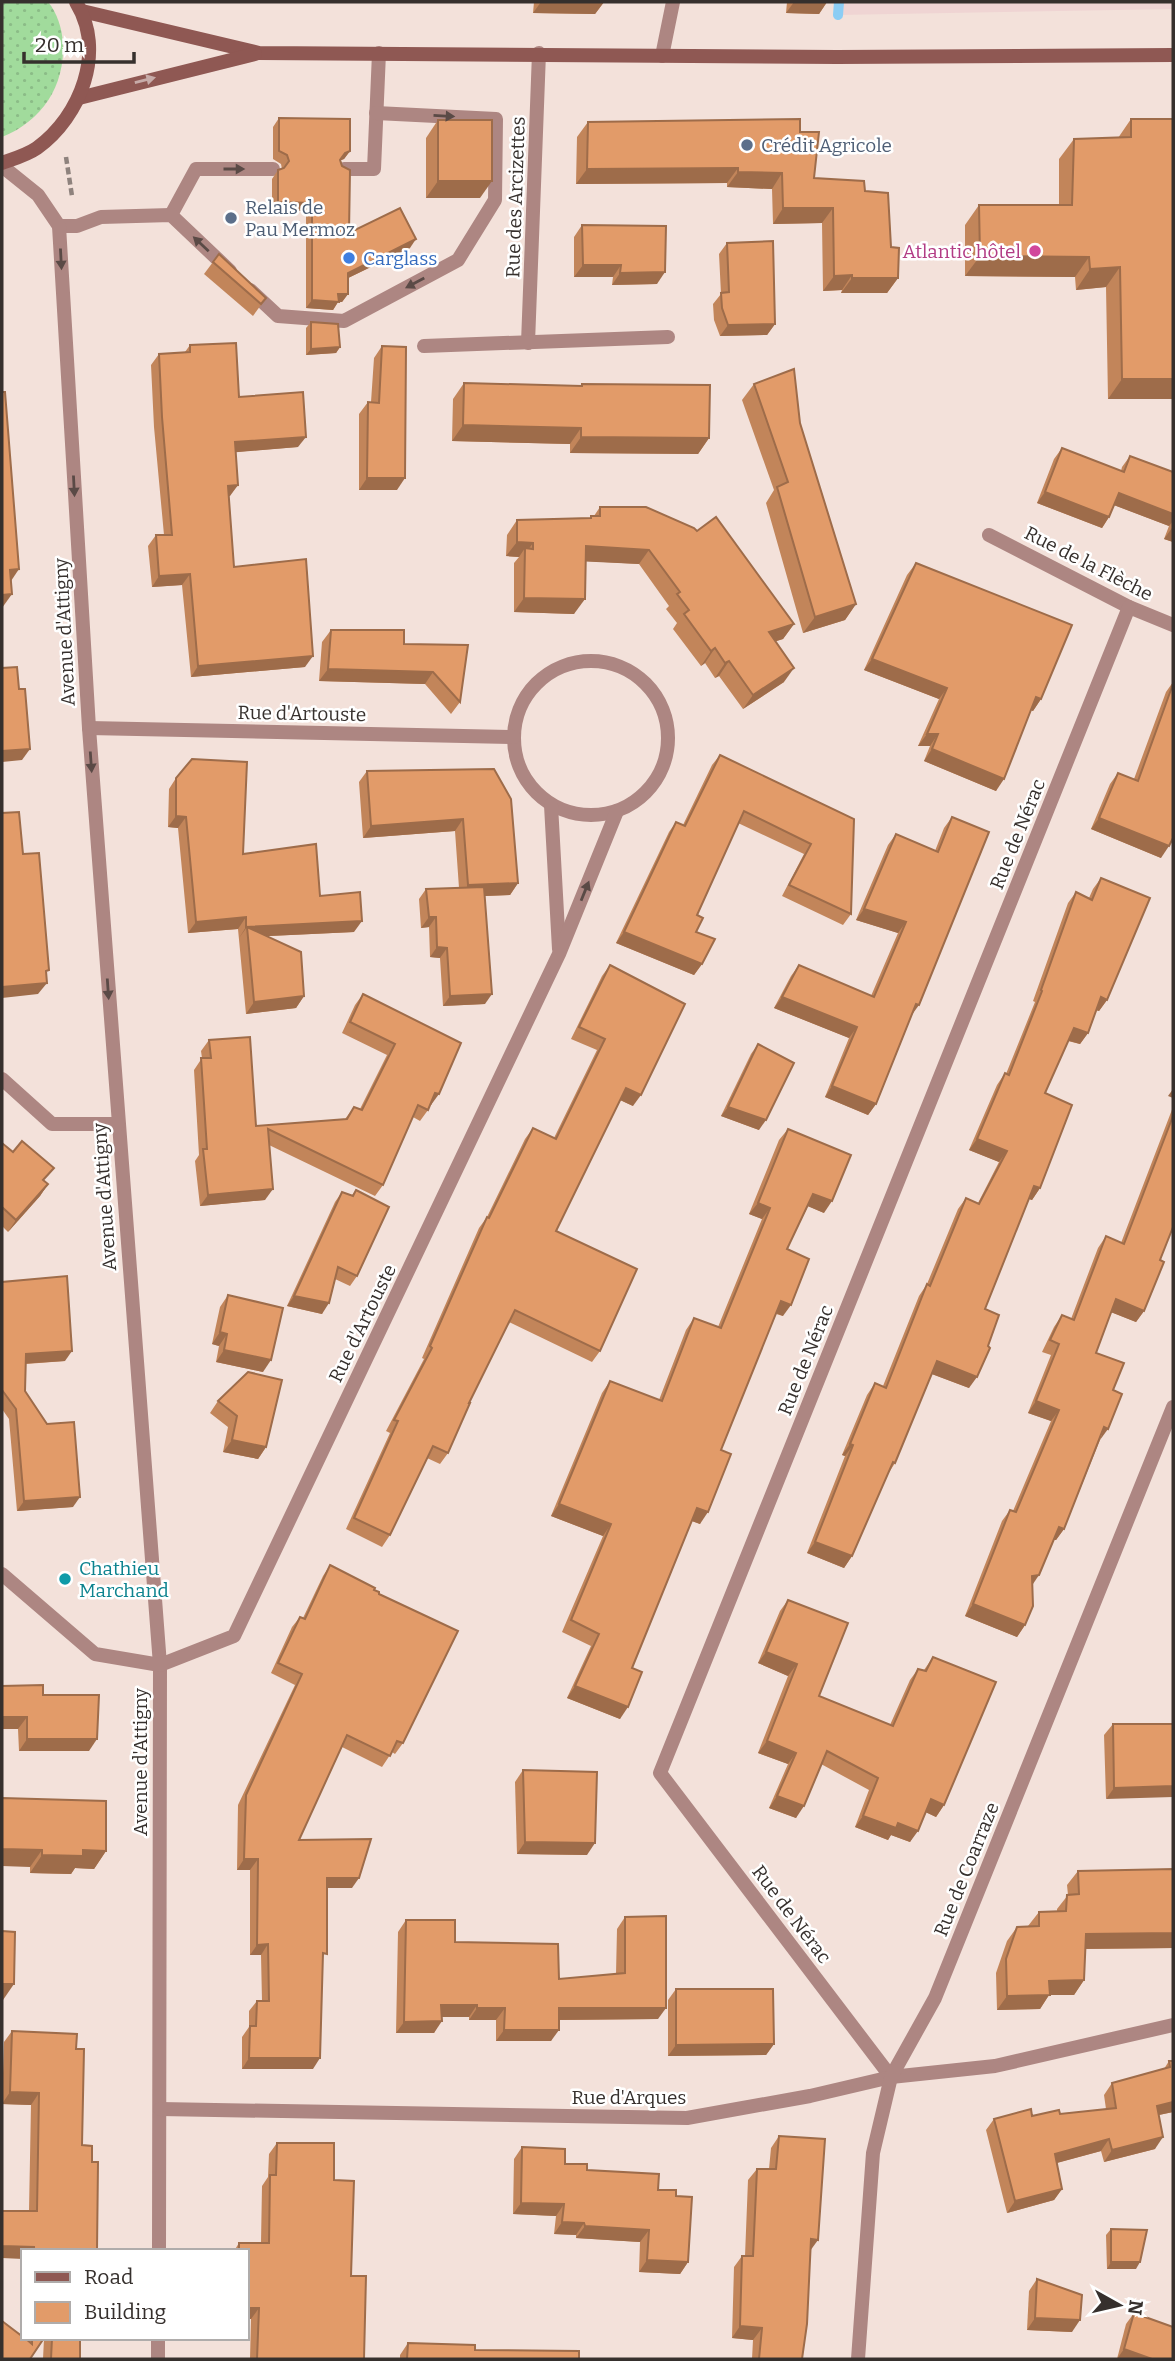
<svg xmlns="http://www.w3.org/2000/svg" width="1175" height="2361" font-family="Bitter,serif">
<style>
.commercial{fill:#efd4d3}
.grass{fill:url(#grass-dots)}
.lines{fill:none;stroke-linecap:round;stroke-linejoin:round}
.stream{stroke:#8bcdf4;stroke-width:10}
.path{stroke:#8e827d;stroke-width:4.5;stroke-dasharray:7 3.5;stroke-linecap:butt}
.service{stroke:#ad8682;stroke-width:14}
.minor{stroke:#ad8682;stroke-width:14}
.secondary{stroke:#8f5853;stroke-width:14}
.wall{fill:#c2855a}
.shaded-wall{fill:#9e6c4a}
.building{fill:#e29b69;stroke:#9e6c4a;stroke-width:2}
.oneway{fill:#c7aca9}
.oneway2{fill:#5a4a46}
.service-dot{fill:#5c6f8a;stroke:#fff;stroke-width:2.5}
.hotel-dot{fill:#d1479c;stroke:#fff;stroke-width:2.5}
.shop-dot{fill:#3f7fe0;stroke:#fff;stroke-width:2.5}
.culture-dot{fill:#0f9aa8;stroke:#fff;stroke-width:2.5}
.labels{text-anchor:middle;stroke-width:5;stroke-linejoin:round;paint-order:stroke}
.service-label{font-size:19px;fill:#4e5e75;stroke:#fff;text-anchor:start}
.street-label{font-size:19px;fill:#36302d;stroke:#fff}
.hotel-label{font-size:19px;fill:#b23c85;stroke:#fff;text-anchor:end}
.shop-label{font-size:19px;fill:#366cbe;stroke:#fff;text-anchor:start}
.culture-label{font-size:19px;fill:#0d838f;stroke:#fff;text-anchor:start}
</style>
<defs>
<pattern id="grass-dots" width="8" height="8" patternUnits="userSpaceOnUse" patternTransform="scale(1.75)"><rect width="8" height="8" fill="#a1db9c"/><path d="M2 2h.1M6 6h.1" fill="none" stroke="#8bbc87" stroke-width="1.8" stroke-linecap="round"/></pattern>
</defs>
<rect width="100%" height="100%" fill="#f3e1da"/>
<polygon class="commercial" points="839,2 1173,2 1173,9 838,15"/>
<path class="grass" d="M2,2H48C57,12 62,29 63,43C65,86 42,121 2,137Z"/>
<g class="lines">
<polyline class="stream" points="838,15 839,2"/>
<polyline class="path" points="66,157 72,196"/>
<g class="service">
<polyline points="344,169 374,169 379,53"/>
<polyline points="171,215 196,169 273,169"/>
<polyline points="59,226 77,226 101,217 171,215 230,271"/>
<polyline points="250,290 278,316 344,321 458,260 495,200 496,119 376,113"/>
</g>
<g class="minor">
<polyline points="662,56 673,2"/>
<polyline points="2,166 38,195 59,226 89,728 160,1665 159,2251"/>
<polyline points="528,343 539,53"/>
<polyline points="424,346 668,337"/>
<polyline points="989,535 1129,607 1173,625"/>
<circle cx="591" cy="738" r="77"/>
<polyline points="89,728 514,737"/>
<polyline points="551,805 559,949"/>
<polyline points="2,1079 52,1124 118,1124"/>
<polyline points="2,1574 95,1654 160,1665 234,1636 559,954 617,811"/>
<polyline points="891,2077 660,1773 1129,607"/>
<polyline points="160,2109 687,2118 810,2096 891,2077 995,2066 1173,2025"/>
<polyline points="158,2359 158,2338"/>
<polyline points="858,2359 873,2153 891,2077 935,1998 1173,1407"/>
</g>
<g class="secondary">
<polyline points="82,11 259,53 837,57 1173,55"/>
<polyline points="79,98 255,54"/>
<path d="M2,163C13,159 27,155 37,148C81,116 106,51 76,2"/>
</g>
</g>
<g class="wall">
<polygon points="534,2 604,2 595,14 533,13"/>
<polygon points="787,2 827,2 819,14 786,13"/>
<polygon points="279,118 350,151 344,159 341,160 349,233 410,248 348,278 348,294 342,302 338,302 333,310 306,308 306,211 272,211 272,179 278,170 282,169 281,164 273,159 273,127"/>
<polygon points="1131,119 1173,119 1173,399 1108,399 1106,287 1076,290 1075,277 965,276 965,225 979,205 1059,205 1059,159 1074,139 1118,138"/>
<polygon points="438,120 480,198 426,198 426,138"/>
<polygon points="588,122 800,132 814,178 865,191 891,247 898,278 887,293 841,293 842,290 823,291 822,223 773,224 772,189 727,187 727,183 576,184 577,137"/>
<polygon points="582,225 657,284 612,285 613,277 574,277 574,237"/>
<polygon points="727,243 775,324 767,335 720,336 714,320 713,304 721,294 719,254"/>
<polygon points="213,262 266,298 253,316 204,274"/>
<polygon points="311,322 340,347 336,353 306,355 306,328"/>
<polygon points="190,345 239,397 298,447 235,452 238,485 229,496 234,567 305,667 191,677 182,585 152,587 148,546 156,535 164,535 154,427 151,365 159,354 185,352"/>
<polygon points="382,346 397,490 359,490 359,414 368,402 371,402 374,358"/>
<polygon points="464,383 580,386 582,384 709,438 698,454 570,453 570,444 452,441 453,399"/>
<polygon points="754,384 800,423 856,604 845,620 803,633 766,503 774,490 742,400"/>
<polygon points="1062,448 1121,471 1122,467 1130,456 1173,472 1173,542 1164,539 1169,526 1114,505 1109,517 1102,528 1037,503 1054,459"/>
<polygon points="600,507 697,531 794,624 783,639 776,641 784,682 743,709 719,676 715,678 705,663 701,666 673,629 677,623 666,609 669,606 639,564 586,561 574,614 514,612 514,563 519,557 506,556 507,535 517,520 590,518 591,516 594,516"/>
<polygon points="916,563 1041,699 1033,711 1031,710 996,791 924,761 930,746 918,746 939,699 864,670 907,575"/>
<polygon points="331,630 404,644 468,645 460,702 451,714 425,684 319,681 322,642"/>
<polygon points="1173,682 1161,858 1091,829 1110,784 1118,773 1134,779 1166,692"/>
<polygon points="720,755 854,819 851,914 843,925 782,896 804,854 738,823 697,915 696,932 702,964 694,975 616,943 669,832 676,822 683,825 712,765"/>
<polygon points="494,769 518,883 510,895 484,896 485,1004 443,1006 440,958 430,957 429,927 421,928 419,899 426,889 459,888 455,831 363,838 359,782 367,771"/>
<polygon points="176,778 243,854 320,896 354,932 268,936 304,996 296,1008 246,1014 238,929 188,933 178,828 168,827 169,789"/>
<polygon points="952,817 911,1016 876,1104 868,1115 825,1097 849,1038 774,1008 791,976 799,965 871,996 898,933 856,920 888,845 896,834 935,851 944,828"/>
<polygon points="1101,878 1107,1000 1099,1011 1096,1010 1088,1033 1080,1044 1068,1041 1045,1093 1040,1188 1032,1200 1029,1199 985,1309 969,1388 932,1374 895,1463 888,1474 852,1556 844,1568 807,1553 845,1456 842,1455 867,1395 875,1383 883,1386 919,1296 927,1284 958,1209 966,1198 978,1203 999,1162 969,1150 997,1085 1005,1073 1006,1074 1035,1002 1033,1001 1068,903 1076,892 1089,898 1093,889"/>
<polygon points="610,965 633,1106 620,1100 556,1231 600,1351 592,1362 509,1322 469,1403 448,1453 440,1464 427,1458 390,1535 382,1547 346,1529 390,1433 386,1431 424,1359 422,1358 479,1228 487,1217 525,1139 533,1128 554,1138 597,1050 571,1039 602,976"/>
<polygon points="363,994 461,1043 431,1105 430,1105 428,1110 420,1121 413,1117 383,1185 375,1196 269,1145 265,1200 200,1206 195,1161 199,1155 194,1070 202,1058 201,1051 209,1040 256,1126 345,1119 354,1107 360,1109 387,1055 342,1033 355,1005"/>
<polygon points="758,1044 759,1130 721,1116 751,1054"/>
<polygon points="1173,1107 1173,1227 1160,1260 1144,1311 1136,1322 1111,1312 1096,1353 1113,1390 1100,1440 1064,1529 1056,1540 1054,1540 1032,1584 1025,1625 1017,1637 965,1616 1002,1521 1010,1510 1013,1511 1051,1421 1028,1413 1051,1355 1042,1352 1054,1327 1062,1315 1071,1319 1098,1248 1106,1236 1121,1243"/>
<polygon points="788,1129 824,1213 808,1206 787,1249 783,1316 776,1314 721,1450 700,1524 692,1521 632,1668 620,1719 567,1698 591,1646 562,1632 603,1536 551,1516 602,1393 610,1381 659,1400 686,1330 694,1318 718,1327 762,1219 749,1214 779,1140"/>
<polygon points="2,1143 48,1184 40,1196 8,1232 2,1226"/>
<polygon points="356,1190 357,1276 350,1286 335,1279 322,1314 287,1306 335,1202 342,1192 352,1195"/>
<polygon points="2,1282 65,1361 26,1364 25,1391 73,1507 17,1511 9,1419 2,1409"/>
<polygon points="228,1295 263,1372 216,1362 219,1346 212,1344 220,1307"/>
<polygon points="248,1372 266,1447 258,1459 223,1452 228,1427 210,1413 218,1401"/>
<polygon points="330,1565 374,1590 379,1594 403,1743 395,1754 392,1752 382,1767 342,1747 299,1840 352,1888 327,1888 323,1959 313,2069 242,2069 242,2037 249,2027 249,2011 257,2001 262,2001 261,1955 250,1955 250,1870 237,1870 238,1805 295,1685 271,1673 292,1627 300,1617 303,1618 323,1576"/>
<polygon points="788,1600 819,1696 890,1725 910,1680 918,1669 924,1670 933,1657 944,1805 936,1817 926,1812 910,1842 891,1835 888,1840 855,1827 869,1790 821,1764 796,1818 769,1808 788,1764 758,1753 788,1676 758,1663 780,1611"/>
<polygon points="43,1695 89,1751 19,1751 18,1729 2,1729"/>
<polygon points="1113,1724 1173,1724 1106,1799 1104,1735"/>
<polygon points="523,1770 587,1855 517,1854 515,1782"/>
<polygon points="2,1798 106,1851 94,1869 75,1868 71,1874 30,1873 30,1867"/>
<polygon points="1078,1871 1173,1948 1085,1949 1084,1980 1074,1995 1049,1995 1040,2009 997,2010 996,1973 1007,1941 1017,1927 1028,1926 1039,1912 1057,1911 1057,1909 1068,1895 1067,1885"/>
<polygon points="625,1917 658,2019 559,2020 551,2041 496,2041 496,2020 469,2020 469,2017 442,2017 434,2033 396,2033 398,1932 406,1920 455,1942 559,1979 616,1974 617,1929"/>
<polygon points="676,1989 774,2044 766,2055 668,2056 668,2000"/>
<polygon points="12,2031 76,2049 82,2145 92,2162 97,2251 23,2251 29,2211 31,2105 2,2104 4,2042"/>
<polygon points="1169,2061 1173,2061 1173,2112 1159,2115 1155,2149 1104,2162 1101,2151 1056,2163 1062,2189 1054,2200 1007,2213 986,2130 994,2119 1060,2114 1106,2109 1104,2095 1112,2083 1164,2069"/>
<polygon points="779,2136 811,2250 802,2359 752,2359 753,2340 732,2338 734,2267 742,2256 745,2256 748,2180 757,2169 769,2169 771,2148"/>
<polygon points="277,2143 334,2180 364,2359 250,2359 251,2319 247,2319 247,2251 234,2251 239,2243 261,2243 262,2186 268,2177 269,2154"/>
<polygon points="522,2147 565,2164 658,2190 688,2262 680,2274 639,2272 640,2242 576,2238 576,2235 554,2234 556,2216 513,2214 514,2159"/>
<polygon points="1111,2229 1136,2269 1107,2269 1106,2235"/>
<polygon points="1037,2279 1072,2332 1027,2330 1029,2291"/>
<polygon points="1134,2313 1173,2359 1117,2359 1126,2324"/>
<polygon points="23,2338 80,2338 80,2359 43,2359 44,2339 30,2359"/>
<polygon points="408,2343 475,2350 579,2359 400,2359 400,2355"/>
</g>
<g class="shaded-wall">
<polygon points="541,2 604,2 595,14 533,13"/>
<polygon points="794,2 827,2 819,14 786,13"/>
<polygon points="350,151 344,159 339,161 345,153"/>
<polygon points="738,168 727,183 576,184 587,169"/>
<polygon points="738,172 782,173 772,189 727,187"/>
<polygon points="438,181 492,181 480,198 426,198"/>
<polygon points="278,202 312,203 306,211 272,211"/>
<polygon points="783,208 833,208 822,223 773,224"/>
<polygon points="416,239 410,248 342,281 348,273"/>
<polygon points="980,256 1089,257 1075,277 965,276"/>
<polygon points="583,265 621,265 613,277 574,277"/>
<polygon points="1120,267 1106,287 1076,290 1090,269"/>
<polygon points="665,272 657,284 612,285 620,273"/>
<polygon points="852,275 842,290 823,291 834,276"/>
<polygon points="852,278 898,278 887,293 841,293"/>
<polygon points="338,294 348,294 342,302 338,302 333,310 306,308 312,300"/>
<polygon points="775,324 767,335 720,336 728,325"/>
<polygon points="340,347 336,353 306,355 311,349"/>
<polygon points="1122,379 1173,379 1173,399 1108,399"/>
<polygon points="463,425 581,428 570,444 452,441"/>
<polygon points="306,437 298,447 227,453 235,442"/>
<polygon points="581,437 709,438 698,454 570,453"/>
<polygon points="367,478 405,478 397,490 359,490"/>
<polygon points="238,485 230,496 221,497 228,486"/>
<polygon points="1045,492 1109,517 1102,528 1037,503"/>
<polygon points="1119,493 1173,514 1173,521 1169,526 1111,504"/>
<polygon points="1172,528 1173,529 1173,542 1164,539"/>
<polygon points="517,542 533,543 525,554 525,548 519,557 506,556"/>
<polygon points="586,546 649,550 639,564 575,561"/>
<polygon points="19,569 9,584 10,570"/>
<polygon points="190,574 182,585 152,587 159,576"/>
<polygon points="12,594 2,608 2,595"/>
<polygon points="524,598 585,599 574,614 514,612"/>
<polygon points="856,604 845,620 803,633 815,617"/>
<polygon points="794,624 783,639 758,647 769,632"/>
<polygon points="715,648 705,663 701,666 711,651"/>
<polygon points="313,656 305,667 191,677 198,666"/>
<polygon points="872,659 947,688 939,699 864,670"/>
<polygon points="729,661 719,676 715,678 725,663"/>
<polygon points="794,668 784,682 743,709 753,695"/>
<polygon points="328,669 433,672 425,684 319,681"/>
<polygon points="1036,697 1041,699 1033,711 1028,709"/>
<polygon points="927,734 938,734 930,746 918,746"/>
<polygon points="30,749 22,760 2,762 2,751"/>
<polygon points="932,749 1004,779 996,791 924,761"/>
<polygon points="176,816 186,817 178,828 168,827"/>
<polygon points="1099,818 1169,846 1161,858 1091,829"/>
<polygon points="463,819 455,831 363,838 371,826"/>
<polygon points="518,883 510,895 460,897 468,885"/>
<polygon points="864,909 906,922 898,933 856,920"/>
<polygon points="246,917 238,929 188,933 196,922"/>
<polygon points="429,917 436,917 429,927 421,928"/>
<polygon points="362,921 354,932 248,937 247,927 239,938 246,927"/>
<polygon points="624,932 702,964 694,975 616,943"/>
<polygon points="437,947 447,948 440,958 430,957"/>
<polygon points="47,983 38,994 2,998 2,987"/>
<polygon points="492,994 485,1004 443,1006 450,996"/>
<polygon points="304,996 296,1008 246,1014 254,1002"/>
<polygon points="782,997 857,1027 849,1038 774,1008"/>
<polygon points="1101,997 1107,1000 1099,1011 1093,1009"/>
<polygon points="916,1004 919,1005 911,1016"/>
<polygon points="1074,1028 1088,1033 1080,1044 1066,1040"/>
<polygon points="832,1086 876,1104 868,1115 825,1097"/>
<polygon points="626,1088 641,1095 633,1106 618,1099"/>
<polygon points="1173,1089 1173,1098 1168,1096"/>
<polygon points="435,1093 439,1094 431,1105 427,1104"/>
<polygon points="728,1107 766,1120 759,1130 721,1116"/>
<polygon points="977,1139 1007,1151 999,1162 969,1150"/>
<polygon points="48,1184 40,1196 8,1232 16,1220"/>
<polygon points="1034,1186 1040,1188 1032,1200 1026,1198"/>
<polygon points="273,1189 265,1200 200,1206 208,1195"/>
<polygon points="813,1194 832,1201 824,1213 805,1205"/>
<polygon points="758,1203 770,1208 762,1219 749,1214"/>
<polygon points="294,1296 329,1303 322,1314 287,1306"/>
<polygon points="1116,1299 1144,1311 1136,1322 1108,1311"/>
<polygon points="781,1301 791,1305 783,1316 773,1312"/>
<polygon points="220,1332 227,1334 219,1346 212,1344"/>
<polygon points="224,1350 271,1360 263,1372 216,1362"/>
<polygon points="72,1351 65,1361 19,1364 26,1354"/>
<polygon points="937,1361 977,1377 969,1388 929,1373"/>
<polygon points="1036,1401 1059,1410 1051,1421 1028,1413"/>
<polygon points="1104,1427 1108,1429 1100,1440"/>
<polygon points="232,1440 266,1447 258,1459 223,1452"/>
<polygon points="850,1444 853,1445 845,1456 842,1455"/>
<polygon points="80,1497 73,1507 17,1511 24,1501"/>
<polygon points="559,1504 611,1524 603,1536 551,1516"/>
<polygon points="697,1508 708,1512 700,1524 689,1520"/>
<polygon points="1059,1527 1064,1529 1056,1540 1051,1539"/>
<polygon points="815,1542 852,1556 844,1568 807,1553"/>
<polygon points="1039,1575 1031,1587 1032,1576"/>
<polygon points="973,1604 1025,1625 1017,1637 965,1616"/>
<polygon points="766,1652 797,1664 788,1676 758,1663"/>
<polygon points="575,1686 628,1707 620,1719 567,1698"/>
<polygon points="2,1717 27,1717 18,1729 2,1729"/>
<polygon points="27,1739 97,1739 89,1751 19,1751"/>
<polygon points="767,1741 796,1753 788,1764 758,1753"/>
<polygon points="1173,1786 1173,1797 1106,1799 1114,1788"/>
<polygon points="777,1796 804,1806 796,1818 769,1808"/>
<polygon points="931,1799 944,1805 936,1817 923,1811"/>
<polygon points="863,1816 898,1823 918,1831 910,1842 891,1835 888,1840 855,1827"/>
<polygon points="525,1842 595,1843 587,1855 517,1854"/>
<polygon points="2,1849 42,1850 30,1867 2,1866"/>
<polygon points="83,1850 106,1851 94,1869 75,1868 71,1874 30,1873 42,1855"/>
<polygon points="244,1859 258,1859 250,1870 237,1870"/>
<polygon points="327,1878 359,1878 352,1888 320,1888"/>
<polygon points="1173,1933 1173,1948 1075,1949 1086,1934"/>
<polygon points="268,1944 261,1955 250,1955 257,1945"/>
<polygon points="1084,1980 1074,1995 1049,1995 1040,2009 997,2010 1007,1996 1049,1981"/>
<polygon points="2,1984 14,1984 3,2000 2,2000"/>
<polygon points="441,2005 477,2005 469,2017 433,2017"/>
<polygon points="477,2008 505,2008 496,2020 469,2020"/>
<polygon points="559,2008 666,2008 658,2019 550,2020"/>
<polygon points="442,2021 434,2033 396,2033 404,2022"/>
<polygon points="504,2030 559,2030 551,2041 496,2041"/>
<polygon points="774,2044 766,2055 668,2056 676,2045"/>
<polygon points="249,2058 320,2058 313,2069 242,2069"/>
<polygon points="10,2092 39,2093 31,2105 2,2104"/>
<polygon points="1173,2102 1173,2112 1149,2117 1157,2106"/>
<polygon points="1163,2137 1155,2149 1104,2162 1112,2150"/>
<polygon points="1109,2139 1101,2151 1046,2166 1055,2154"/>
<polygon points="1062,2189 1054,2200 1007,2213 1015,2201"/>
<polygon points="521,2203 564,2204 556,2216 513,2214"/>
<polygon points="562,2222 584,2223 576,2235 554,2234"/>
<polygon points="585,2226 649,2230 640,2242 576,2238"/>
<polygon points="811,2239 818,2240 810,2251"/>
<polygon points="2,2246 34,2247 32,2251 23,2251 23,2259 2,2258"/>
<polygon points="647,2260 688,2262 680,2274 639,2272"/>
<polygon points="1111,2262 1140,2262 1136,2269 1107,2269"/>
<polygon points="247,2308 259,2308 251,2319 247,2319"/>
<polygon points="1035,2318 1080,2320 1072,2332 1027,2330"/>
<polygon points="740,2326 762,2328 753,2340 732,2338"/>
<polygon points="1124,2349 1152,2359 1117,2359"/>
</g>
<g class="building">
<polygon points="279,118 350,119 350,151 345,153 340,160 342,166 350,170 349,233 400,208 416,239 348,273 348,294 338,294 339,302 312,300 312,203 278,202 278,170 284,168 289,161 287,155 279,151"/>
<polygon points="800,119 800,132 819,132 814,178 864,181 865,191 888,193 891,247 899,248 898,278 852,278 852,275 834,276 833,208 783,208 782,173 738,172 738,168 587,169 588,122"/>
<polygon points="1131,119 1173,119 1173,379 1122,379 1120,267 1090,269 1089,257 980,256 979,205 1072,205 1074,139 1131,137"/>
<rect x="438" y="120" width="54" height="61"/>
<polygon points="582,225 666,226 665,272 620,273 621,265 583,265"/>
<polygon points="773,241 775,324 728,325 722,308 721,293 729,292 727,243"/>
<polygon points="219,254 266,298 261,304 213,262"/>
<polygon points="311,322 338,324 340,347 311,349"/>
<polygon points="236,343 239,397 303,392 306,437 235,442 238,485 228,486 234,567 306,559 313,656 198,666 190,574 159,576 156,535 172,535 162,417 159,354 190,352 190,345"/>
<polygon points="382,346 406,347 405,478 367,478 368,402 379,403"/>
<polygon points="794,369 800,423 856,604 815,617 777,487 788,482 754,384"/>
<polygon points="464,383 582,386 582,384 710,385 709,438 581,437 581,428 463,425"/>
<polygon points="2,392 5,392 19,569 10,570 12,594 2,595"/>
<polygon points="1062,448 1124,472 1130,456 1173,472 1173,514 1119,493 1109,517 1045,492"/>
<polygon points="600,507 646,507 694,528 697,531 716,517 794,624 769,632 794,668 753,695 729,661 725,663 715,648 711,651 684,614 689,610 677,594 680,592 649,550 586,546 585,599 524,598 525,548 533,549 533,543 517,542 517,520 591,518 591,516 600,516"/>
<polygon points="916,563 1072,625 1041,699 1036,697 1004,779 932,749 938,734 927,734 947,688 872,659"/>
<polygon points="331,630 404,630 404,644 468,645 460,702 433,672 328,669"/>
<polygon points="17,667 19,689 25,689 30,749 2,751 2,668"/>
<polygon points="1173,684 1173,838 1169,846 1099,818 1118,773 1138,781"/>
<polygon points="720,755 854,819 851,914 789,885 811,844 744,811 697,915 703,918 696,932 715,939 702,964 624,932 676,822 685,826"/>
<polygon points="192,759 247,762 243,854 316,844 320,896 360,892 362,921 246,927 246,917 196,922 186,817 176,816 176,778"/>
<polygon points="494,769 511,799 518,883 468,885 463,819 371,826 367,771"/>
<polygon points="19,812 23,854 39,853 49,970 46,971 47,983 2,987 2,813"/>
<polygon points="952,817 989,832 919,1005 916,1004 876,1104 832,1086 857,1027 782,997 799,965 874,997 906,922 864,909 896,834 938,852"/>
<polygon points="1101,878 1150,898 1107,1000 1101,997 1088,1033 1074,1028 1045,1093 1072,1105 1040,1188 1034,1186 985,1309 999,1315 988,1346 990,1348 977,1377 937,1361 895,1463 893,1462 852,1556 815,1542 853,1445 850,1444 875,1383 886,1388 927,1284 930,1286 966,1198 979,1204 1007,1151 977,1139 1005,1073 1009,1075 1042,991 1041,990 1076,892 1092,900"/>
<polygon points="484,887 492,994 450,996 447,948 437,947 436,917 429,917 426,889"/>
<polygon points="247,927 301,952 304,996 254,1002"/>
<polygon points="610,965 685,1004 641,1095 626,1088 556,1231 637,1269 600,1351 515,1310 469,1403 470,1403 448,1453 433,1446 390,1535 354,1518 398,1421 394,1420 432,1348 430,1346 487,1217 489,1218 533,1128 556,1139 605,1039 579,1027"/>
<polygon points="363,994 461,1043 439,1094 435,1093 428,1110 418,1105 383,1185 268,1129 273,1189 208,1195 203,1149 207,1149 201,1058 211,1058 209,1040 250,1037 256,1126 347,1119 354,1107 362,1110 395,1044 350,1022"/>
<polygon points="758,1044 794,1063 766,1120 728,1107"/>
<polygon points="1173,1116 1173,1227 1160,1260 1164,1262 1144,1311 1116,1299 1096,1353 1124,1363 1113,1390 1122,1394 1108,1429 1104,1427 1064,1529 1059,1527 1039,1575 1032,1576 1033,1606 1025,1625 973,1604 1010,1510 1016,1512 1059,1410 1036,1401 1059,1344 1050,1340 1062,1315 1074,1320 1106,1236 1124,1244"/>
<polygon points="788,1129 851,1155 832,1201 813,1194 787,1249 809,1259 791,1305 781,1301 721,1450 731,1454 708,1512 697,1508 632,1668 642,1672 628,1707 575,1686 599,1634 571,1620 611,1524 559,1504 610,1381 662,1401 694,1318 721,1328 770,1208 758,1203"/>
<polygon points="22,1141 54,1168 43,1180 48,1184 16,1220 2,1207 2,1143 13,1152"/>
<polygon points="356,1190 389,1207 357,1276 338,1267 329,1303 294,1296 342,1192 353,1196"/>
<polygon points="67,1276 72,1351 26,1354 25,1391 47,1424 74,1422 80,1497 24,1501 16,1409 2,1390 2,1282"/>
<polygon points="228,1295 283,1308 271,1360 224,1350 227,1334 220,1332"/>
<polygon points="248,1372 282,1380 266,1447 232,1440 237,1416 218,1401"/>
<polygon points="330,1565 375,1588 374,1590 379,1592 379,1594 458,1631 403,1743 397,1741 390,1756 347,1735 299,1840 371,1839 359,1878 327,1878 327,1954 323,1953 320,2058 249,2058 250,2026 256,2026 257,2001 269,2001 268,1944 257,1945 258,1859 244,1859 246,1795 302,1674 278,1663 300,1617 305,1619"/>
<polygon points="788,1600 848,1623 819,1696 893,1726 918,1669 926,1671 933,1657 996,1682 944,1805 931,1799 918,1831 898,1823 896,1828 863,1816 878,1778 827,1751 804,1806 777,1796 796,1753 767,1741 797,1664 766,1652"/>
<polygon points="43,1685 43,1695 99,1695 97,1739 27,1739 27,1717 2,1717 2,1686"/>
<polygon points="1113,1724 1173,1724 1173,1786 1114,1788"/>
<polygon points="523,1770 597,1772 595,1843 525,1842"/>
<polygon points="2,1798 106,1801 106,1851 83,1850 83,1856 42,1855 42,1850 2,1849"/>
<polygon points="1173,1869 1173,1933 1086,1934 1084,1980 1049,1981 1050,1995 1007,1996 1006,1959 1017,1927 1039,1926 1039,1912 1066,1911 1067,1895 1079,1894 1078,1871"/>
<polygon points="666,1916 666,2008 559,2008 559,2030 504,2030 505,2008 477,2008 477,2005 441,2005 442,2021 404,2022 406,1920 455,1920 455,1942 558,1944 559,1979 625,1973 625,1917"/>
<polygon points="2,1931 15,1932 14,1984 2,1984"/>
<polygon points="676,1989 773,1989 774,2044 676,2045"/>
<polygon points="12,2031 77,2034 76,2049 84,2049 82,2145 92,2146 92,2162 98,2162 97,2251 34,2251 34,2247 2,2246 2,2211 37,2211 39,2093 10,2092"/>
<polygon points="1169,2061 1173,2061 1173,2102 1157,2106 1163,2137 1112,2150 1109,2139 1055,2154 1062,2189 1015,2201 994,2119 1031,2109 1032,2116 1059,2110 1060,2114 1116,2108 1112,2083 1170,2067"/>
<polygon points="779,2136 825,2139 818,2240 811,2239 807,2324 802,2359 759,2359 762,2328 740,2326 742,2256 753,2256 757,2169 776,2169"/>
<polygon points="277,2143 334,2143 334,2180 354,2181 351,2276 366,2276 364,2359 257,2359 259,2308 247,2308 247,2251 239,2251 239,2243 269,2243 270,2175 276,2175"/>
<polygon points="522,2147 565,2149 565,2164 587,2164 587,2170 659,2174 658,2190 676,2190 676,2196 692,2197 688,2262 647,2260 649,2230 585,2226 584,2223 562,2222 564,2204 521,2203"/>
<polygon points="1111,2229 1147,2230 1140,2262 1111,2262"/>
<polygon points="1037,2279 1082,2295 1080,2320 1035,2318"/>
<polygon points="1134,2313 1173,2327 1173,2359 1152,2359 1124,2349"/>
<polygon points="2,2321 23,2337 23,2338 25,2338 32,2344 32,2338 44,2338 30,2359 2,2359"/>
<polygon points="52,2338 80,2338 80,2359 51,2359"/>
<polygon points="408,2343 475,2345 475,2350 579,2351 579,2359 407,2359"/>
</g>
<defs><path id="oneway-solid" d="M-6-.8H1V-3.2L6.5 0L1 3.2V.8H-6Z" transform="scale(1.75)"/></defs>
<use class="oneway" href="#oneway-solid" transform="translate(145 80) rotate(-14)"/>
<g class="oneway2">
<use href="#oneway-solid" transform="translate(444 116) rotate(3)"/>
<use href="#oneway-solid" transform="translate(234 169)"/>
<use href="#oneway-solid" transform="translate(201 244) rotate(-137)"/>
<use href="#oneway-solid" transform="translate(61 259) rotate(87)"/>
<use href="#oneway-solid" transform="translate(415 283) rotate(152)"/>
<use href="#oneway-solid" transform="translate(74 486) rotate(87)"/>
<use href="#oneway-solid" transform="translate(91 762) rotate(86)"/>
<use href="#oneway-solid" transform="translate(585 891) rotate(-68)"/>
<use href="#oneway-solid" transform="translate(108 989) rotate(86)"/>
</g>
<g class="service-dot">
<circle cx="747" cy="145" r="7"/>
<circle cx="231" cy="218" r="7"/>
</g>
<circle class="hotel-dot" cx="1035" cy="251" r="7"/>
<circle class="shop-dot" cx="349" cy="258" r="7"/>
<circle class="culture-dot" cx="65" cy="1579" r="7"/>
<g class="labels">
<g class="service-label">
<text x="761" y="152">Crédit Agricole</text>
<text x="245" y="214">Relais de<tspan x="245" dy="22">Pau Mermoz</tspan></text>
</g>
<g class="street-label">
<text transform="translate(515 197) rotate(-88)" y="7">Rue des Arcizettes</text>
<text transform="translate(1089 563) rotate(27)" y="7">Rue de la Flèche</text>
<text transform="translate(64 632) rotate(-93)" y="7">Avenue d'Attigny</text>
<text transform="translate(302 713) rotate(1)" y="7">Rue d'Artouste</text>
<text transform="translate(1017 834) rotate(-68)" y="7">Rue de Nérac</text>
<text transform="translate(104 1197) rotate(-94)" y="7">Avenue d'Attigny</text>
<text transform="translate(362 1323) rotate(-64)" y="7">Rue d'Artouste</text>
<text transform="translate(805 1360) rotate(-68)" y="7">Rue de Nérac</text>
<text transform="translate(140 1762) rotate(-90)" y="7">Avenue d'Attigny</text>
<text transform="translate(966 1869) rotate(-68)" y="7">Rue de Coarraze</text>
<text transform="translate(792 1914) rotate(53)" y="7">Rue de Nérac</text>
<text x="629" y="2104">Rue d'Arques</text>
</g>
<g class="hotel-label">
<text x="1021" y="258">Atlantic hôtel</text>
</g>
<g class="shop-label">
<text x="363" y="265">Carglass</text>
</g>
<g class="culture-label">
<text x="79" y="1575">Chathieu<tspan x="79" dy="22">Marchand</tspan></text>
</g>
</g>
<rect width="1175" height="2361" fill="none" stroke="#36302d" stroke-width="7"/>
<rect x="21" y="2249" width="228" height="91" fill="#ffffff" stroke="#afacab" stroke-width="2"/>
<rect x="35" y="2272" width="35" height="10" fill="#8f5853" stroke="#afacab" stroke-width="2"/>
<text x="84" y="2284" font-size="21" fill="#36302d">Road</text>
<rect x="35" y="2302" width="35" height="21" fill="#e29b69" stroke="#afacab" stroke-width="2"/>
<text x="84" y="2319" font-size="21" fill="#36302d">Building</text>
<g transform="translate(1119 2305) rotate(98)" stroke="#ffffff" stroke-width="5" paint-order="stroke">
<path d="M0-5L12 26L0 18L-12 26Z" fill="#36302d"/>
<text y="-10" font-size="19" font-weight="bold" text-anchor="middle" fill="#36302d">N</text>
</g>
<path d="M24 52v10h110v-10" fill="none" stroke="#36302d" stroke-width="3.5"/>
<text x="35" y="52" font-size="21" fill="#36302d" stroke="#ffffff" stroke-width="5" paint-order="stroke">20 m</text>
</svg>
